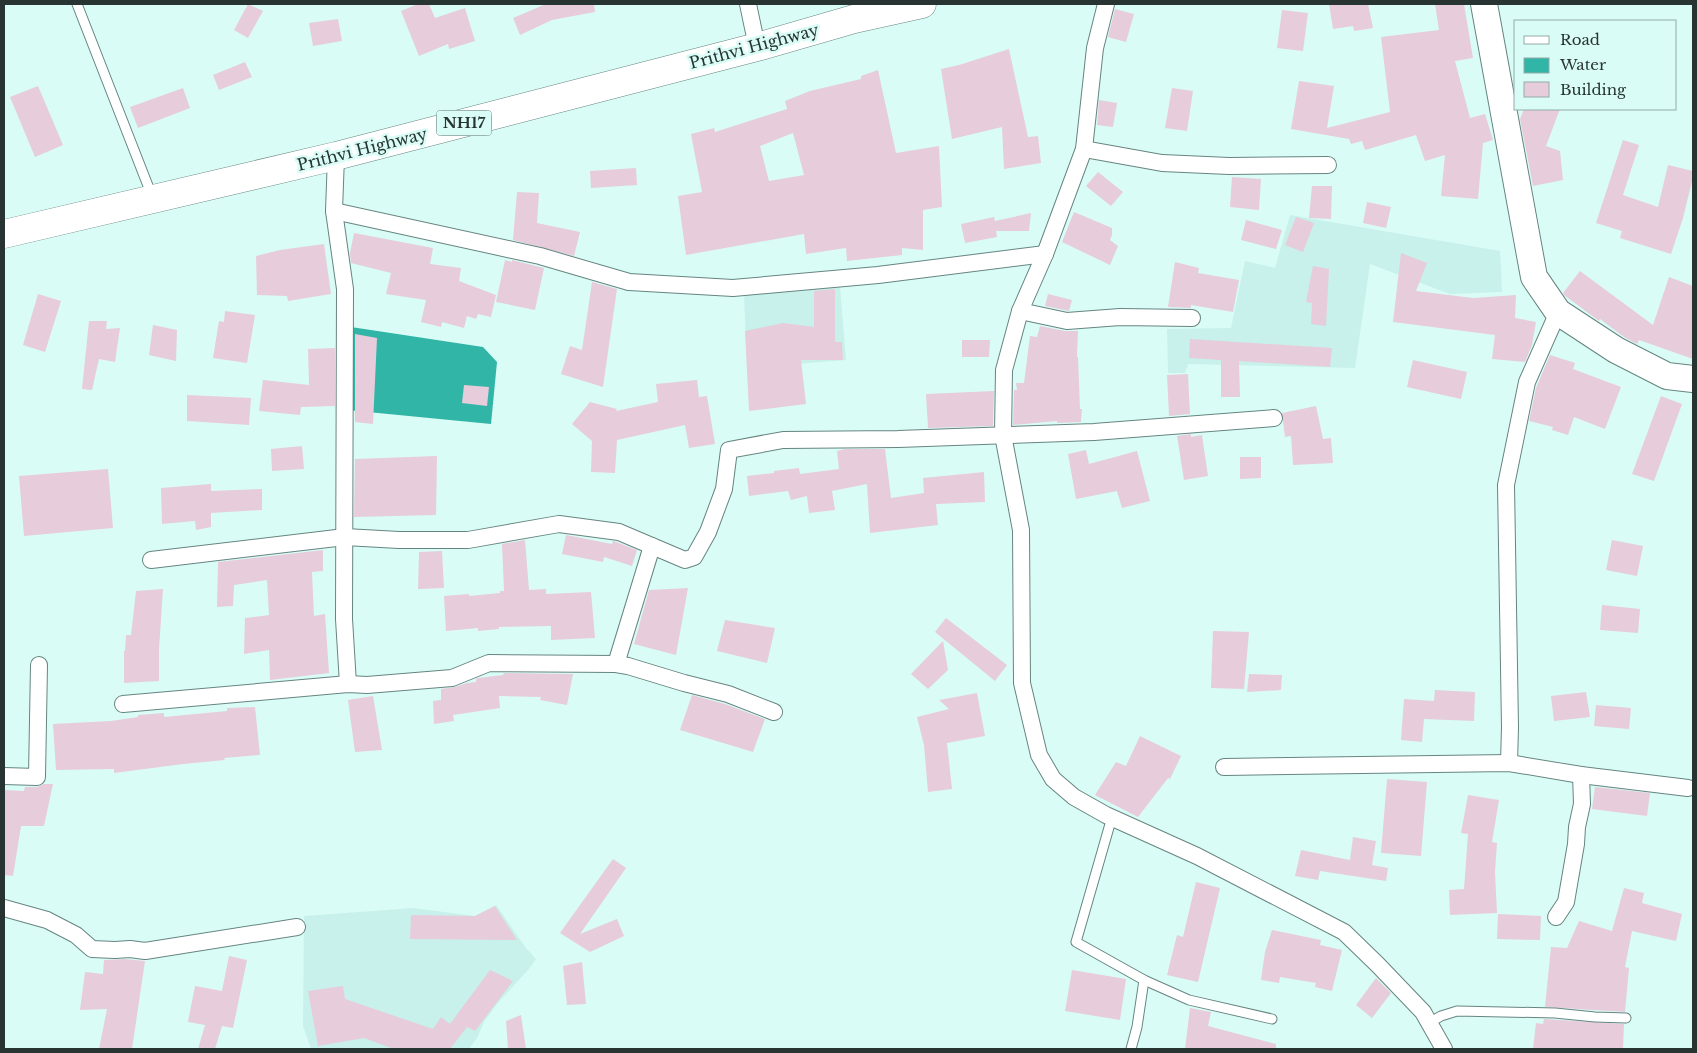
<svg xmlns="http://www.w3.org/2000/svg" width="1697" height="1053" font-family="'Libre Baskerville',serif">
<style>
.built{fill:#c7f1ea}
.water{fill:#31b5a6}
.building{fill:#e7ccdc;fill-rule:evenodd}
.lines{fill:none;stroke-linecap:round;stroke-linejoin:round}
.lane-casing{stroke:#668580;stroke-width:11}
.street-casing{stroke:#668580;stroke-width:18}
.primary-casing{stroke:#668580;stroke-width:28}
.highway-casing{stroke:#668580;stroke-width:29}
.lane{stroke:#fff;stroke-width:9}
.street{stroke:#fff;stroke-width:16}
.primary{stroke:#fff;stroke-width:26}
.highway{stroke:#fff;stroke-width:28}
.labels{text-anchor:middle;stroke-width:5;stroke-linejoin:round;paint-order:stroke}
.shield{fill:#dafcf6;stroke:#5d706d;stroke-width:1}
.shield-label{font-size:15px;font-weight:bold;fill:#273432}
.street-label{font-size:16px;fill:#273432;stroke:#dafcf6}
</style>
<rect width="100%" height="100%" fill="#dafcf6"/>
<g class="built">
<polygon points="1290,215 1500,251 1502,292 1450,294 1370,264 1355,368 1188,364 1185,373 1168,373 1167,329 1231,328 1245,261 1275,268"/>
<polygon points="840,287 846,360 747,368 744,294"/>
<polygon points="496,905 526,948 536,959 528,970 497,1004 484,1022 477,1038 469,1049 311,1049 303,1026 304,916 413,908 475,916"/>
</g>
<polygon class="water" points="351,327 483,347 497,362 491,424 347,410"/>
<g class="building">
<polygon points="248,4 263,11 248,38 234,30"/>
<polygon points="418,4 429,4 435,18 465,8 475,41 449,49 448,44 419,56 401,11"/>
<polygon points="546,4 594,4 595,12 552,20 520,35 513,18"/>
<polygon points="1329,4 1368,4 1373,28 1354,31 1353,26 1333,29"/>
<polygon points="1435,4 1464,4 1473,58 1455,61 1470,118 1485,114 1493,140 1483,143 1478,199 1441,196 1445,155 1425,161 1416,135 1365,150 1362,141 1351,144 1349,139 1291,129 1299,81 1334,86 1327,128 1390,112 1381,37 1439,30"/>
<polygon points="1115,9 1134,14 1126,42 1108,37"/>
<polygon points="1282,10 1308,13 1303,51 1277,48"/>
<polygon points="338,19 342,41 313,46 309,23"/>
<polygon points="1009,49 1028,137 1038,136 1041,163 1004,169 1002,127 952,139 941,69 959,65"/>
<polygon points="245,62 252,77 219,90 213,75"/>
<path d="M878,70L896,153L939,146L942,207L923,210V250L902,248V255L847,261L846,248L806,254L804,234L686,255L678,196L702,192L691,134L714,128L715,132L787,109L785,101L810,91L861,79V76ZM793,133L804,175L769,181L760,146Z"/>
<polygon points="38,86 63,145 35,157 10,97"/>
<polygon points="183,88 190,108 138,128 130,107"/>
<polygon points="1172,88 1193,91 1187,131 1165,128"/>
<polygon points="1099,100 1117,103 1113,127 1097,125"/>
<polygon points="1524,109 1560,109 1546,146 1560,151 1563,180 1533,186 1520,119"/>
<polygon points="1623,140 1639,145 1623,195 1658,207 1668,165 1693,171 1693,177 1683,218 1671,254 1620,238 1622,231 1596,223"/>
<polygon points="636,168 637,185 591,188 590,171"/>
<polygon points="1098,172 1123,192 1111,206 1086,186"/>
<polygon points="1232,177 1261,179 1259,210 1230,207"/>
<polygon points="1312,186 1332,186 1331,219 1309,218"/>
<polygon points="517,192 539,193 537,223 580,232 574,256 513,240"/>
<polygon points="1367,202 1391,207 1386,228 1363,223"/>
<polygon points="1074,212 1112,228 1112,235 1110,240 1118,246 1110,265 1062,242"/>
<polygon points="1031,213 1029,231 996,231 997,237 965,243 961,224 994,217 995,221"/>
<polygon points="1296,217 1314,223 1303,252 1285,245"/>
<polygon points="1246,220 1282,230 1276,249 1241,240"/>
<polygon points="354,233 433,248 430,264 461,268 459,281 496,295 491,317 478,314 476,319 467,316 464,328 442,322 441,327 421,322 426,300 386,294 391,273 351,263 350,253"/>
<polygon points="324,244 331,294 288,301 287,296 257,295 256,256 280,250"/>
<polygon points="1401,253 1427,263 1416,291 1473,298 1516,295 1515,318 1536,322 1532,345 1525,362 1492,359 1495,335 1393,322"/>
<polygon points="505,260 512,262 512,260 544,268 535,310 496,302"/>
<polygon points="1175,262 1199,268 1198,273 1239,280 1233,312 1191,305 1191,308 1168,307"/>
<polygon points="1313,266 1329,269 1326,326 1311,324 1312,303 1306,302"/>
<polygon points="1580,271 1653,325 1669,277 1693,286 1693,359 1639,340 1637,344 1624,337 1600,319 1599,321 1595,318 1564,295 1563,293"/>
<polygon points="592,282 617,289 603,387 561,374 570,346 582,350"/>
<polygon points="835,289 835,342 842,342 843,360 801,360 806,404 749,411 745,331 783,323 814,327 814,291"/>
<polygon points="38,294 61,301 45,352 23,345"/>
<polygon points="1048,294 1072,300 1069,311 1045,306"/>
<polygon points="225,311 255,315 247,363 213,358 219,321 224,322"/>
<polygon points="89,321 107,321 106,329 120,328 115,362 99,359 92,390 82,389"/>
<polygon points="153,325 177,330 176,361 149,355"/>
<polygon points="1040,326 1065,331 1078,331 1077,357 1078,357 1080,409 1082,409 1081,422 1057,423 1057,421 1013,425 1014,390 1017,390 1016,383 1024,383 1030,336 1037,337"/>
<polygon points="355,334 377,338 373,424 355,422"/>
<polygon points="1190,339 1332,348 1330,367 1239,361 1240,397 1221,397 1221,360 1189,358"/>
<polygon points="962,340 990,340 989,357 962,357"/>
<polygon points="335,348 335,406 301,407 300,415 259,411 263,380 309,385 308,349"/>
<polygon points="1550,355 1575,363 1573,369 1621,387 1605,429 1574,417 1568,435 1552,430 1553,427 1529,421 1536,388"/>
<polygon points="1413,360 1467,372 1461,399 1407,387"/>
<polygon points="1188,374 1190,414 1169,416 1167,375"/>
<polygon points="697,380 699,397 707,396 715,444 689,448 685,425 617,440 615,473 591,472 592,441 572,424 590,402 617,409 616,411 658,402 656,384"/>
<polygon points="464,385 489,387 487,406 462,403"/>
<polygon points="994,391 993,426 928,428 926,394"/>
<polygon points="187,395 251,398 249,425 187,421"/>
<polygon points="1661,396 1682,404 1654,481 1632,474"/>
<polygon points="1316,406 1323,439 1331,438 1333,463 1293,465 1291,436 1285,437 1282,413"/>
<polygon points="1191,434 1191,437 1202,435 1208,476 1184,480 1177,436"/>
<polygon points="302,446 304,469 272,471 271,449"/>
<polygon points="845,449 885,449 891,498 924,493 923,478 984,472 985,502 936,504 938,525 870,533 867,484 832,491 835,510 809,513 807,496 791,500 788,491 749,496 747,476 774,473 774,471 799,468 800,474 839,469 837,451"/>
<polygon points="1086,450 1089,464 1137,451 1150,501 1122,508 1117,491 1076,499 1068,454"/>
<polygon points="437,456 436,515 354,517 355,459"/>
<polygon points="1240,457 1261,457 1261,478 1240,479"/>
<polygon points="108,469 113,528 24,536 19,476"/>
<polygon points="211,484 211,491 262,489 262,510 211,513 211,527 196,530 195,521 162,524 161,488"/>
<polygon points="566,535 612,544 613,541 616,542 637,550 632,566 604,557 603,562 562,554"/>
<polygon points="525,540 529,590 546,589 546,594 591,592 595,638 551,640 551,626 499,627 499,629 478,631 478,628 446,631 444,596 469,594 469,596 500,593 500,591 504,591 502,544"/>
<polygon points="1612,540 1643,546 1637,576 1606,570"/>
<polygon points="323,550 323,571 312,572 314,616 325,614 329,673 270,680 269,650 244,654 245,618 269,615 267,580 234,585 233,606 217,607 218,562"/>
<polygon points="442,551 444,588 418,589 419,552"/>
<polygon points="688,588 676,655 634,644 649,590"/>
<polygon points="163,589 159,649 159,681 124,683 124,651 125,651 126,635 131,635 136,591"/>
<polygon points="1602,605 1640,609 1638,633 1600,630"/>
<polygon points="946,618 1007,665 995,681 935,632"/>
<polygon points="725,620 775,628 767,663 717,651"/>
<polygon points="1213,631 1249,632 1244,689 1211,688"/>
<polygon points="943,641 948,670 928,689 911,674"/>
<polygon points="504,673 573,674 567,705 540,700 541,697 499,696 500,708 453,715 454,721 434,724 433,701 441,700 441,689 455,687 467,683 476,682 476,679 478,678 503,675"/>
<polygon points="1249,674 1282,675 1281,690 1247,692"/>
<polygon points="1435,690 1475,692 1474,721 1424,719 1422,742 1401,740 1404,699 1434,701"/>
<polygon points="1586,692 1590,717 1554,721 1551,696"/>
<polygon points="977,693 985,736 947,743 952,789 928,792 924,745 917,717 949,709 939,700"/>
<polygon points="692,695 725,704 765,719 753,752 680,730"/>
<polygon points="373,696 382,750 355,752 348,700"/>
<polygon points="1596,705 1631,708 1629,729 1594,726"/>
<polygon points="255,707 260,755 224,758 225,760 183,764 114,773 114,769 56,770 53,724 111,721 138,717 138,715 164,713 164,717 227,711 227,708"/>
<polygon points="1140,736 1181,756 1170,779 1168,778 1138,817 1095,795 1116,762 1126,766"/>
<polygon points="1387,779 1427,782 1421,856 1381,853"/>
<polygon points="44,784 53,784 44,826 21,826 13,876 4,875 4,790 24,791 25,787 37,787"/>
<polygon points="1595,787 1650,793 1647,816 1592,809"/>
<polygon points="1468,795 1499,800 1492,842 1497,843 1495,872 1497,913 1450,915 1449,890 1464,889 1468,834 1461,833"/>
<polygon points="1353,837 1376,841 1372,865 1388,868 1386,881 1320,871 1318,880 1295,876 1301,850 1350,860"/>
<polygon points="613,859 626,868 580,934 617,919 624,936 590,952 560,933"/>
<polygon points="1196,882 1220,888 1198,982 1167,975 1177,935 1183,937"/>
<polygon points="1624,888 1644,893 1642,903 1682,914 1676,941 1632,931 1625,967 1629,968 1625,1012 1545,1007 1551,947 1567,948 1579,921 1612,931"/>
<polygon points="495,906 517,940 410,939 411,915 475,916"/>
<polygon points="1498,914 1541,916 1540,940 1497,939"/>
<polygon points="1272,930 1321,940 1320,945 1342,950 1332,991 1315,987 1316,983 1280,977 1279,983 1261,980 1265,952"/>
<polygon points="229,956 247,960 233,1028 222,1026 215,1049 198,1049 205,1025 188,1022 195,986 222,991"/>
<polygon points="125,959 145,961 132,1049 99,1049 107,1009 80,1010 85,972 103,974 104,960"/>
<polygon points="582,962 586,1004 567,1005 563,966"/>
<polygon points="490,970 513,981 475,1031 467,1027 450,1049 394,1049 364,1038 318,1046 308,991 343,986 345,999 433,1029 441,1017 450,1024"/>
<polygon points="1072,970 1126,979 1120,1020 1065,1011"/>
<polygon points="1376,978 1391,993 1372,1018 1356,1005"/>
<polygon points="1190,1008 1211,1012 1208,1026 1276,1044 1276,1049 1185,1049"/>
<polygon points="521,1015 526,1049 508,1049 506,1021"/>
<polygon points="1544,1019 1624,1024 1623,1049 1533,1049 1536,1023 1543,1024"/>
</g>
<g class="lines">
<defs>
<g id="lane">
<polyline points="77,4 152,196"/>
<polyline points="1112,817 1076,942 1144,980 1189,1000 1272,1019"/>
<polyline points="1429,1023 1441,1016 1457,1011 1555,1013 1595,1017 1626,1018"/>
<polyline points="1131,1049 1137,1027 1144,980"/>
</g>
<g id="street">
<polyline points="748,4 757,47"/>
<polyline points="1106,4 1095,48 1084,149 1045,254 1020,311 1004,370 1003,435 1021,530 1022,683 1039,755 1053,779 1074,797 1106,815 1197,856 1344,932 1378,965 1423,1012 1444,1049"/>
<polyline points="1084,149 1162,163 1229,166 1328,165"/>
<polyline points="336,156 334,211 345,289 344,619 348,684"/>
<polyline points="334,211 540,256 629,282 733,288 878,275 1045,254"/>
<polyline points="1020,311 1067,321 1120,317 1192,318"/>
<polyline points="151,560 345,537 399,540 468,540 559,524 619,532 685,560 694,557 708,532 724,489 729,450 783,440 898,439 1094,432 1274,418"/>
<polyline points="616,664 652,546"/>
<polyline points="123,704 348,684 367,685 452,678 489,663 616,664 628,666 684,683 728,694 774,712"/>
<polyline points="1509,763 1510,727 1506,485 1527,382 1558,312"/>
<polyline points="1224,767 1509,763 1581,775 1688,788"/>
<polyline points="4,776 37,777 39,665"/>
<polyline points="4,908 47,920 76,935 92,949 115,950 130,949 145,951 297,927"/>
<polyline points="1556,917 1566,902 1576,844 1577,827 1582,804 1581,775"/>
</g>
<polyline id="primary" points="1484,4 1534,277 1558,312 1616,350 1667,376 1693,379"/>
<polyline id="highway" points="4,234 336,156 757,47 854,19 922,4"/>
</defs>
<use href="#lane" class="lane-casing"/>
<use href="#street" class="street-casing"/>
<use href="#primary" class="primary-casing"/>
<use href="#highway" class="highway-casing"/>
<use href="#lane" class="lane"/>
<use href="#street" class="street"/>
<use href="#primary" class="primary"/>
<use href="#highway" class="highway"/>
</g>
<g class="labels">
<rect class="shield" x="436.5" y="110.5" width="55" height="25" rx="4"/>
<g class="shield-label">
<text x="464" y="128">NH17</text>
</g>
<g class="street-label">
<text transform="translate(754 46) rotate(-15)" y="6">Prithvi Highway</text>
<text transform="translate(362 149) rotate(-14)" y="6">Prithvi Highway</text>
</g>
</g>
<rect width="1697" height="1053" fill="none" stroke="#273432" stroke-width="10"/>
<rect x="1514" y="20" width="162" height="90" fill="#dafcf6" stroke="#92aca8"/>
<rect x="1524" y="36" width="25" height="8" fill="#ffffff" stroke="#92aca8"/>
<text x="1560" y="45" font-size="15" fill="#273432">Road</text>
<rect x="1524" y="58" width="25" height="15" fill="#31b5a6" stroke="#92aca8"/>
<text x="1560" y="70" font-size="15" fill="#273432">Water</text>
<rect x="1524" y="82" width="25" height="15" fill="#e7ccdc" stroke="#92aca8"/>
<text x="1560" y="95" font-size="15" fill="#273432">Building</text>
</svg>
